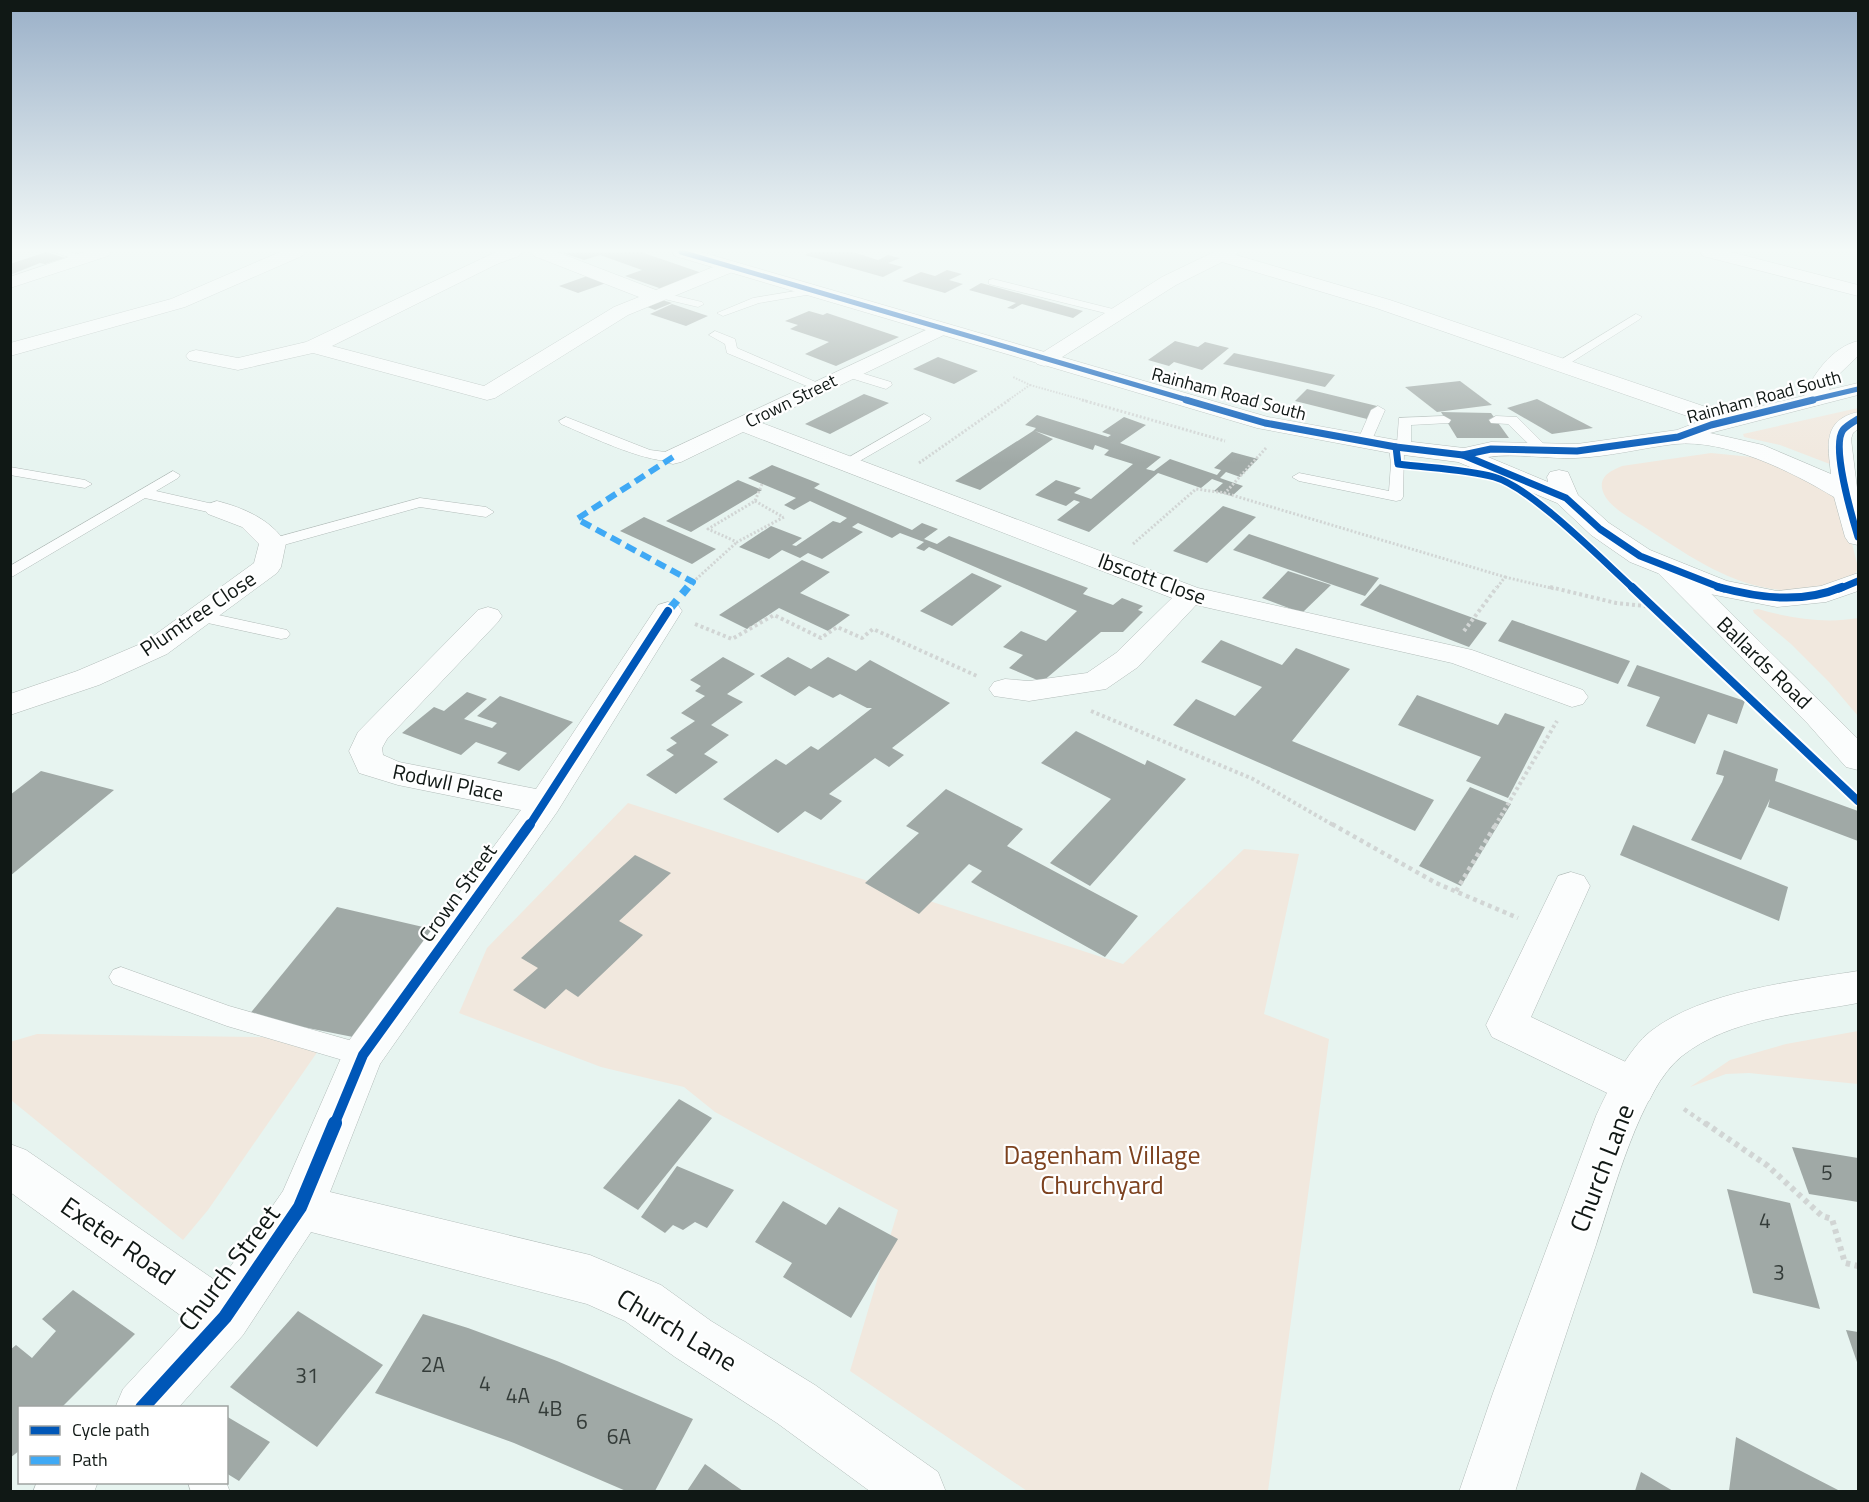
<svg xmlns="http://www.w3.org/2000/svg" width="1869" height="1502" font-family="'Titillium Web',sans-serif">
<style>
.green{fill:#f1e8de}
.building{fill:#a0a9a6}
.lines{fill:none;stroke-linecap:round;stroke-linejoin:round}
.service-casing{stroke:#b2bcb9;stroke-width:1}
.minor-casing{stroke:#b2bcb9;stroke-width:1}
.tertiary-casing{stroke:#b2bcb9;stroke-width:1}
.secondary-casing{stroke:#b2bcb9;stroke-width:1}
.primary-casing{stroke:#b2bcb9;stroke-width:1}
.path-far4{stroke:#d1d5d4;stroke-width:2;stroke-dasharray:1.5 1.5;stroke-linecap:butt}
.path-far3{stroke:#d1d5d4;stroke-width:3;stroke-dasharray:2 2;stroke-linecap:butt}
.path-far2{stroke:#d1d5d4;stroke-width:4;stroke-dasharray:3 3;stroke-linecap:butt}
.path-far1{stroke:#d1d5d4;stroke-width:4.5;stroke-dasharray:4 4;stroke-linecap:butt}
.path{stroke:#d1d5d4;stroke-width:6;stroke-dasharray:4.5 4.5;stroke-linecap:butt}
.service{fill:#fbfdfd;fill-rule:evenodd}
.minor{fill:#fbfdfd;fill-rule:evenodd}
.tertiary{fill:#fbfdfd;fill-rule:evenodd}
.secondary{fill:#fbfdfd;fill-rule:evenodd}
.primary{fill:#fbfdfd;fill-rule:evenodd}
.quiet-far1{stroke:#3fa9f5;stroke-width:6;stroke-dasharray:11 6;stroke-linecap:butt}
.quiet{stroke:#3fa9f5;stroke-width:8;stroke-dasharray:14 8;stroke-linecap:butt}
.cycleway-far4-casing{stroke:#fff;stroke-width:8}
.cycleway-far3-casing{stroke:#fff;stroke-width:10}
.cycleway-far2-casing{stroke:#fff;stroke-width:12}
.cycleway-far1-casing{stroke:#fff;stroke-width:14}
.cycleway-casing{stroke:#fff;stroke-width:17}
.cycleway-far4{stroke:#0057b8;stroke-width:5}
.cycleway-far3{stroke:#0057b8;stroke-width:7}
.cycleway-far2{stroke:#0057b8;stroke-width:8}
.cycleway-far1{stroke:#0057b8;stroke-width:10}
.cycleway{stroke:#0057b8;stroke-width:14}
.labels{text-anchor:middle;stroke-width:4.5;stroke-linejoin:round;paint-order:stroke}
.far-street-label{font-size:18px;fill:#101815;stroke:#fff}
.street-label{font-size:21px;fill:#101815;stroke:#fff}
.near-number-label{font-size:21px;fill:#343c39}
.near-park-label{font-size:26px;fill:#7d421f;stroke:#fff}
.near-street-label{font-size:26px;fill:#101815;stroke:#fff}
</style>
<rect width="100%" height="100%" fill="#e7f4f0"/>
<g class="green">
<polygon points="1858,408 1858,417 1846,423 1835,466 1780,445 1744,437 1743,434"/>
<path d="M1711,453L1752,457L1802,473L1841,501L1858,567C1852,585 1839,586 1822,589C1752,599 1704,566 1649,530C1635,520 1605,507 1602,488C1600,475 1613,470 1622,466Z"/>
<path d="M1758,609C1789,618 1826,624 1858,618V716L1829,682L1791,644L1754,613L1753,610Z"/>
<polygon points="628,803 1123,964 1244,849 1299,854 1264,1014 1329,1039 1268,1491 1027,1491 850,1371 898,1210 715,1112 684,1087 601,1067 459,1013 487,948"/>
<polygon points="1858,1031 1858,1084 1749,1073 1726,1074 1690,1087 1730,1060 1786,1044"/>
<polygon points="37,1034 327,1038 208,1210 183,1240 11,1100 10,1042"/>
</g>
<g class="building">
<polygon points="46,252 65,258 45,264 40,263 10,275 10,264"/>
<polygon points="641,252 702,273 662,289 625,276 642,270 600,255 584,260 563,253"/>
<polygon points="811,252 853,252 878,260 888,255 900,258 888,263 903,267 883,277 805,255"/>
<polygon points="947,270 962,274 949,280 963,284 945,293 902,281 921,272 935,276"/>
<polygon points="590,275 609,282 578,293 559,286"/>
<polygon points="981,283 1083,311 1073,318 1022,304 1013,309 1007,308 1016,303 969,290"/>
<polygon points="662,300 672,303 655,310 645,306"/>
<polygon points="672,304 708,316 686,326 650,314"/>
<polygon points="809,311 823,315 827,313 899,337 836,366 805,354 829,342 790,329 798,325 785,321"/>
<polygon points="1175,341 1198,347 1205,342 1229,348 1202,370 1174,362 1169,366 1148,360"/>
<polygon points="1234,353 1335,375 1325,387 1223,364"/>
<polygon points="938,357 978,371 954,384 913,369"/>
<polygon points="1460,381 1492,405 1437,412 1405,387"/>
<polygon points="1307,389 1377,406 1367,419 1295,401"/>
<polygon points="864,394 889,403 830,434 805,424"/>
<polygon points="1537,399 1593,428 1552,434 1507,408"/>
<polygon points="1441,412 1491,413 1509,438 1457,438"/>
<polygon points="1037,415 1108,437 1111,435 1102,432 1124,417 1146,425 1120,443 1161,457 1146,469 1154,471 1170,459 1217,475 1221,470 1214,468 1232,452 1258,459 1240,477 1226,472 1220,478 1243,486 1232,496 1214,491 1223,483 1212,479 1201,488 1158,473 1089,532 1057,520 1080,502 1074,500 1066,506 1035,495 1056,480 1081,488 1074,493 1091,499 1133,464 1104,455 1109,450 1095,445 1093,450 1035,431 1053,439 980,490 955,481 1033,431 1036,428 1025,425"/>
<polygon points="772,465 820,484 814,488 912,530 922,523 938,529 924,539 937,544 949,536 1088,588 1083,594 1113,605 1122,598 1143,606 1138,610 1143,612 1123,632 1101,632 1042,682 1009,668 1023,655 1003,647 1021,631 1046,641 1077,611 929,547 924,551 916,548 924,542 900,533 892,538 858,523 852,527 863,532 822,559 808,553 800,558 782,550 769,559 739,547 771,526 802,538 792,545 796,546 833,521 840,523 847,518 810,501 794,510 784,505 796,498 748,478"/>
<polygon points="738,480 762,490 691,532 666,521"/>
<polygon points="1223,506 1256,517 1207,563 1173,551"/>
<polygon points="644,517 716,549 692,564 620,531"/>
<polygon points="1249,534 1379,578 1365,596 1233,550"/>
<polygon points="802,560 830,572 800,593 850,615 828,631 779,608 747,629 719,615"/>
<polygon points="1288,571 1331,585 1302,613 1262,598"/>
<polygon points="972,573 1002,586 952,626 920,611"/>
<polygon points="1380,584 1487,623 1469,647 1360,605"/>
<polygon points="1512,620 1630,661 1618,684 1498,641"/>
<polygon points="1221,640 1282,665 1296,648 1350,669 1292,741 1434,800 1415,831 1173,725 1196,699 1235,716 1262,687 1201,662"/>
<polygon points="723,657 755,674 727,694 743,702 711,725 729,735 704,754 718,762 676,794 646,775 674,755 666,750 677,743 670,738 695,721 681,713 705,696 695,691 701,686 690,680"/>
<polygon points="788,657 811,669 828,657 856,671 870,660 950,703 892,748 904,755 889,767 875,758 829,794 842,801 821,820 805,811 778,833 723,799 776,759 786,765 811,746 818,750 872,708 867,708 840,694 833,698 809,686 795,696 760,676"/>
<polygon points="1637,665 1745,701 1737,724 1708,714 1695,744 1646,726 1660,697 1627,686"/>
<polygon points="467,692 487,699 464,719 492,728 497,723 477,716 500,696 573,722 519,771 497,763 507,753 476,742 461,755 402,733 434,707 444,711"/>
<polygon points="1417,695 1498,725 1505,713 1545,727 1508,798 1466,781 1481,757 1398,725"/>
<polygon points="1076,731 1145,765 1147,760 1186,779 1090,886 1050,863 1111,799 1041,763"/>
<polygon points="1724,750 1778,769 1775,781 1858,811 1858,841 1768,807 1770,799 1741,860 1691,840 1722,782 1724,776 1716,774"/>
<polygon points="41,771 114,790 10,876 10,795"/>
<polygon points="1470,787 1511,804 1461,886 1419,866"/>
<polygon points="946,789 1023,829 1007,846 1138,916 1105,957 971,882 982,871 969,864 919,914 865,883 919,833 906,826"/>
<polygon points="1633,825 1788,887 1779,921 1620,855"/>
<polygon points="635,855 671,873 619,921 643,935 578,997 566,989 545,1009 513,990 538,968 521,958"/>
<polygon points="337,907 436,930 358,1038 248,1016"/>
<polygon points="679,1099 712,1118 638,1210 603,1188"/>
<polygon points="1792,1147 1858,1158 1858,1202 1809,1194"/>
<polygon points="677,1166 734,1190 707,1228 695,1222 683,1230 673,1225 665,1233 641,1217"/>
<polygon points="1727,1189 1790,1203 1820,1309 1753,1293"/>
<polygon points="783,1201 826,1225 839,1207 898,1239 851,1318 783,1277 792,1263 755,1242"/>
<polygon points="73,1290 135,1334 62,1407 20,1407 20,1450 10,1458 10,1350 16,1345 32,1358 56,1331 42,1319"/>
<polygon points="298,1311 383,1365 317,1447 230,1387"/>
<polygon points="423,1314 468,1328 557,1361 693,1419 655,1491 626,1491 514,1443 375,1393"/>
<polygon points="1846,1330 1858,1332 1858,1365"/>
<polygon points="226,1416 270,1442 239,1481 226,1473"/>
<polygon points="1736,1437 1801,1471 1840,1491 1729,1491"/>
<polygon points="705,1464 733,1484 743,1491 687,1491"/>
<polygon points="1641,1472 1673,1491 1635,1491"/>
</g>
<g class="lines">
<defs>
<g id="service">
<polygon points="54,252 71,252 88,259 83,262"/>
<polygon points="993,279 1121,311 1123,313 1117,316 989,284 989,280"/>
<polygon points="814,288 820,291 818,293 759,303 723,316 717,313 753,298"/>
<polygon points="660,292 702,302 704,304 698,307 656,297 654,295"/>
<polygon points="1636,314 1642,317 1640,319 1564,367 1556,367 1554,364"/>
<polygon points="715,331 735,339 737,348 825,386 819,390 814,389 727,353 725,344 709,335"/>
<polygon points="848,369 891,382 892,385 886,389 844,376 842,373"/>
<polygon points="1378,406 1385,410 1371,442 1364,446 1359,445 1357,442 1371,410"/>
<polygon points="924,414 931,418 929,421 851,466 846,467 839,463"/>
<polygon points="1444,416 1451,420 1449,423 1411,425 1411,448 1404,452 1403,497 1401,500 1396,501 1299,481 1292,477 1299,473 1389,491 1391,464 1389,447 1397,443 1399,418"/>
<polygon points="1496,416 1517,417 1549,449 1547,452 1537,452 1508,424 1491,423 1489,420"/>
<path d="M566,417L650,450L673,453L680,457C664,473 581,432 561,424L559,421Z"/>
<polygon points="10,467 85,480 92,484 85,488 10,475"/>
<polygon points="173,471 180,475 178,478 156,491 222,506 225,509 222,512 217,514 145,498 10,578 10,566"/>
<polygon points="420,498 486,507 494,512 486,517 420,507 273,548 265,543 267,540"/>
<polygon points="200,611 287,630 290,634 287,638 281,639 194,620 191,616 194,612"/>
<polygon points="121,967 229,1006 363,1044 372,1047 376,1055 372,1063 363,1066 227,1026 113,984 109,977 113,970"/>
<polygon points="188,1482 226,1482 230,1492 191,1492"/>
</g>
<g id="minor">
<polygon points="84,252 111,252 108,256 10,288 10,277"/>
<polygon points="280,252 305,252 302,256 185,307 10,356 10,343 171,299"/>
<polygon points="496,252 522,252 519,256 497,264 332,346 484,386 614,307 639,297 534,256 531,252 557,252 656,290 723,263 735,263 738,267 735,271 628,315 495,398 487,400 313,353 238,370 189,360 186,356 189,352 196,350 238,358 306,342"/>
<polygon points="1214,252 1238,252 1236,255 1390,300 1706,407 1709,412 1706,417 1698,419 1690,417 1376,308 1222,262 1176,285 1051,364 1044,366 1037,364 1034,360 1037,356 1162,277"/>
<polygon points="1700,252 1731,252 1858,285 1858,296 1703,256"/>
<polygon points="941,323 948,325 951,329 948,333 762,423 1198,588 1472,650 1583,690 1588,697 1583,704 1572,707 1452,663 1196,605 1138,667 1106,689 1029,701 994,696 989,689 994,682 1005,679 1029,681 1087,673 1116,653 1172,598 743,432 681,462 673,464 665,462 661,457 665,452"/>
<path d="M1858,341V356L1835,378L1822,404L1814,406L1806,404L1803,399C1812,375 1832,347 1858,341Z"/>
<path d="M217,501C244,508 270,519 286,543L281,567L277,573L167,654L99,685L10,715V694L77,671L145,642L254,563L259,544L242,527L208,514L204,509L208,504Z"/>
<polygon points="668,602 678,605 682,611 557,812 380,1064 330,1192 590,1255 661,1285 711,1321 815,1385 938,1472 946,1492 871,1492 777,1423 675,1357 625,1321 587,1304 311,1232 243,1335 178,1408 115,1408 123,1389 187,1320 10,1192 10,1144 26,1150 219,1283 283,1191 348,1042 521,810 398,785 359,773 349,751 358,732 478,610 488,607 498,610 502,616 498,622 387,739 382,748 383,755 399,762 536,789 658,605"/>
<polygon points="1571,872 1584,876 1590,886 1531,1017 1649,1073 1656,1087 1649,1101 1634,1106 1492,1037 1486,1025 1558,876"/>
<polygon points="37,1482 98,1482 94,1492 33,1492"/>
</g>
<path id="tertiary" d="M1858,971V1003C1800,1014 1730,1018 1682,1056C1640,1089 1613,1194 1596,1245C1568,1327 1541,1409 1515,1492H1459L1493,1393L1596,1116C1608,1090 1628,1049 1651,1031C1703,991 1795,981 1858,971Z"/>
<polygon id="secondary" points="1669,560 1679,562 1858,739 1858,770 1846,767 1808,724 1659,574 1655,568 1659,562"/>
<path id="primary" d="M672,252H701L1268,417L1396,440L1464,448L1491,442L1577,444L1677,430L1703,420L1858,383V395L1710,433L1763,445L1831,474C1828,446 1822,420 1858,412V429L1853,433L1851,439L1858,496V545L1849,543L1845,537L1834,497C1791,471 1726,439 1675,444C1642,448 1608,457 1575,458C1547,459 1516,453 1488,457L1548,482L1547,477L1550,472L1559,470L1568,472L1578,495L1609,523L1650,550L1727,581L1777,591L1821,586L1858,573V591L1826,602L1777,607L1710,594L1630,562L1591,535L1557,503L1458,462L1396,454L1257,428L675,256Z"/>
</defs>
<use href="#service" class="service-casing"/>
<use href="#minor" class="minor-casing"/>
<use href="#tertiary" class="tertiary-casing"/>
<use href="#secondary" class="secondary-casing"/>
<use href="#primary" class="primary-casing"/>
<g class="path-far4">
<polyline points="1030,385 1087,401"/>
<polyline points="1007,401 1030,385 1013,377"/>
</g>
<g class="path-far3">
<polyline points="1082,400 1225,441"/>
<polyline points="1266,448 1225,493 1505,577 1496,589"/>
<polyline points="919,463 1009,400"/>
<polyline points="762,484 755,501 708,529 737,542 784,517"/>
<polyline points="755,501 783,517"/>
<polyline points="1133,544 1196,489 1225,493"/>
<polyline points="1505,577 1555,589"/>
<polyline points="693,582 737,542"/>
</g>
<g class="path-far2">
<polyline points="1550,587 1616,603 1654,607"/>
<polyline points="695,624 732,639 774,615 821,638 837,627 862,638 873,629 977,676"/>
<polyline points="1464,631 1497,587"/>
<polyline points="1091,711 1253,779 1335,826"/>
<polyline points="1495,826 1557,721"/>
</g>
<g class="path-far1">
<polyline points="1332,824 1436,883 1518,918"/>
<polyline points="1456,891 1496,824"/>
<polyline points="1684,1109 1707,1125"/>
</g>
<polyline class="path" points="1705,1123 1768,1166 1822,1216 1832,1219 1845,1263 1858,1266"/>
<use href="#service" class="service"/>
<use href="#minor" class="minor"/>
<use href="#tertiary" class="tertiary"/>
<use href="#secondary" class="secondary"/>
<use href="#primary" class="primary"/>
<polyline class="quiet-far1" points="673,457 577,519 693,582 687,589"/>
<polyline class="quiet" points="668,611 688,587"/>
<defs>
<g id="cycleway-far4">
<polyline points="681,252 1191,401"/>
<polyline points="1807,401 1858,389"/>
</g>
<g id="cycleway-far3">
<polyline points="1186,400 1265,423 1396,447 1463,455 1566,498 1600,529 1640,556 1724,589"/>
<path d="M1858,419C1853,422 1846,426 1843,430C1831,446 1852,517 1858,537"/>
<path d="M1396,447L1398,464C1428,468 1465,469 1494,477C1531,487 1603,561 1634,589"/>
<polyline points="1463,455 1491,449 1577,451 1678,437 1711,425 1813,400"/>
<polyline points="1839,589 1858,581"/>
</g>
<g id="cycleway-far2">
<polyline points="1632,587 1858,801"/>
<path d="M1718,587C1759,598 1802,604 1842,587"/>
<polyline points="529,826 668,611"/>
</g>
<polyline id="cycleway-far1" points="334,1125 363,1055 530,824"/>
<polyline id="cycleway" points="142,1408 225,1317 300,1207 335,1123"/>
</defs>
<use href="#cycleway-far4" class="cycleway-far4-casing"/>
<use href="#cycleway-far3" class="cycleway-far3-casing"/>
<use href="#cycleway-far2" class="cycleway-far2-casing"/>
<use href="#cycleway-far1" class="cycleway-far1-casing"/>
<use href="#cycleway" class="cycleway-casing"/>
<use href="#cycleway-far4" class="cycleway-far4"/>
<use href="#cycleway-far3" class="cycleway-far3"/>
<use href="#cycleway-far2" class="cycleway-far2"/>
<use href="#cycleway-far1" class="cycleway-far1"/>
<use href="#cycleway" class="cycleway"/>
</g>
<linearGradient id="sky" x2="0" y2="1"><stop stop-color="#9ab0c8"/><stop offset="0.54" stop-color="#f4faf8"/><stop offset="1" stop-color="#f4faf8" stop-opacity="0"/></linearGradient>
<rect width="1869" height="463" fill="url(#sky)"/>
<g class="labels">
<g class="far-street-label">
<text transform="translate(1229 394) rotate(15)" y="6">Rainham Road South</text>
<text transform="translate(1764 397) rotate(-15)" y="6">Rainham Road South</text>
<text transform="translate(791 401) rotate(-26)" y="6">Crown Street</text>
</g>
<g class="street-label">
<text transform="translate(1152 579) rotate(20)" y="7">Ibscott Close</text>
<text transform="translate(198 614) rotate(-34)" y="7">Plumtree Close</text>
<text transform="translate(1764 663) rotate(44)" y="7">Ballards Road</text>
<text transform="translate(448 783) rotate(12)" y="7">Rodwll Place</text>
<text transform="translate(458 893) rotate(-54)" y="7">Crown Street</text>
</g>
<g class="near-number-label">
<text x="1827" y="1180">5</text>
<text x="1765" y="1228">4</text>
<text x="1779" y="1280">3</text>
<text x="433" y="1372">2A</text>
<text x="307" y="1383">31</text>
<text x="485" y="1391">4</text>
<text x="518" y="1403">4A</text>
<text x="550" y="1416">4B</text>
<text x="582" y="1429">6</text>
<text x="619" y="1444">6A</text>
</g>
<g class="near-park-label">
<text x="1102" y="1164">Dagenham Village<tspan x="1102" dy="30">Churchyard</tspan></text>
</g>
<g class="near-street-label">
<text transform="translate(1602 1168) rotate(-69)" y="9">Church Lane</text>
<text transform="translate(118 1241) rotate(35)" y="9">Exeter Road</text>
<text transform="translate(229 1268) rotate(-53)" y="9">Church Street</text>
<text transform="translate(677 1330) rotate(31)" y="9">Church Lane</text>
</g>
</g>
<rect width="1869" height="1502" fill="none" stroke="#101815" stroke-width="24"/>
<rect x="18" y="1406" width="210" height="78" fill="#ffffff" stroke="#9fa3a1" stroke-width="1.5"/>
<rect x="30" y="1426" width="30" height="9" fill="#0057b8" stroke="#9fa3a1" stroke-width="1.5"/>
<text x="72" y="1436" font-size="18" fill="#101815">Cycle path</text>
<rect x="30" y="1456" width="30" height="9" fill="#3fa9f5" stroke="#9fa3a1" stroke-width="1.5"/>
<text x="72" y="1466" font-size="18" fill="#101815">Path</text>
</svg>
